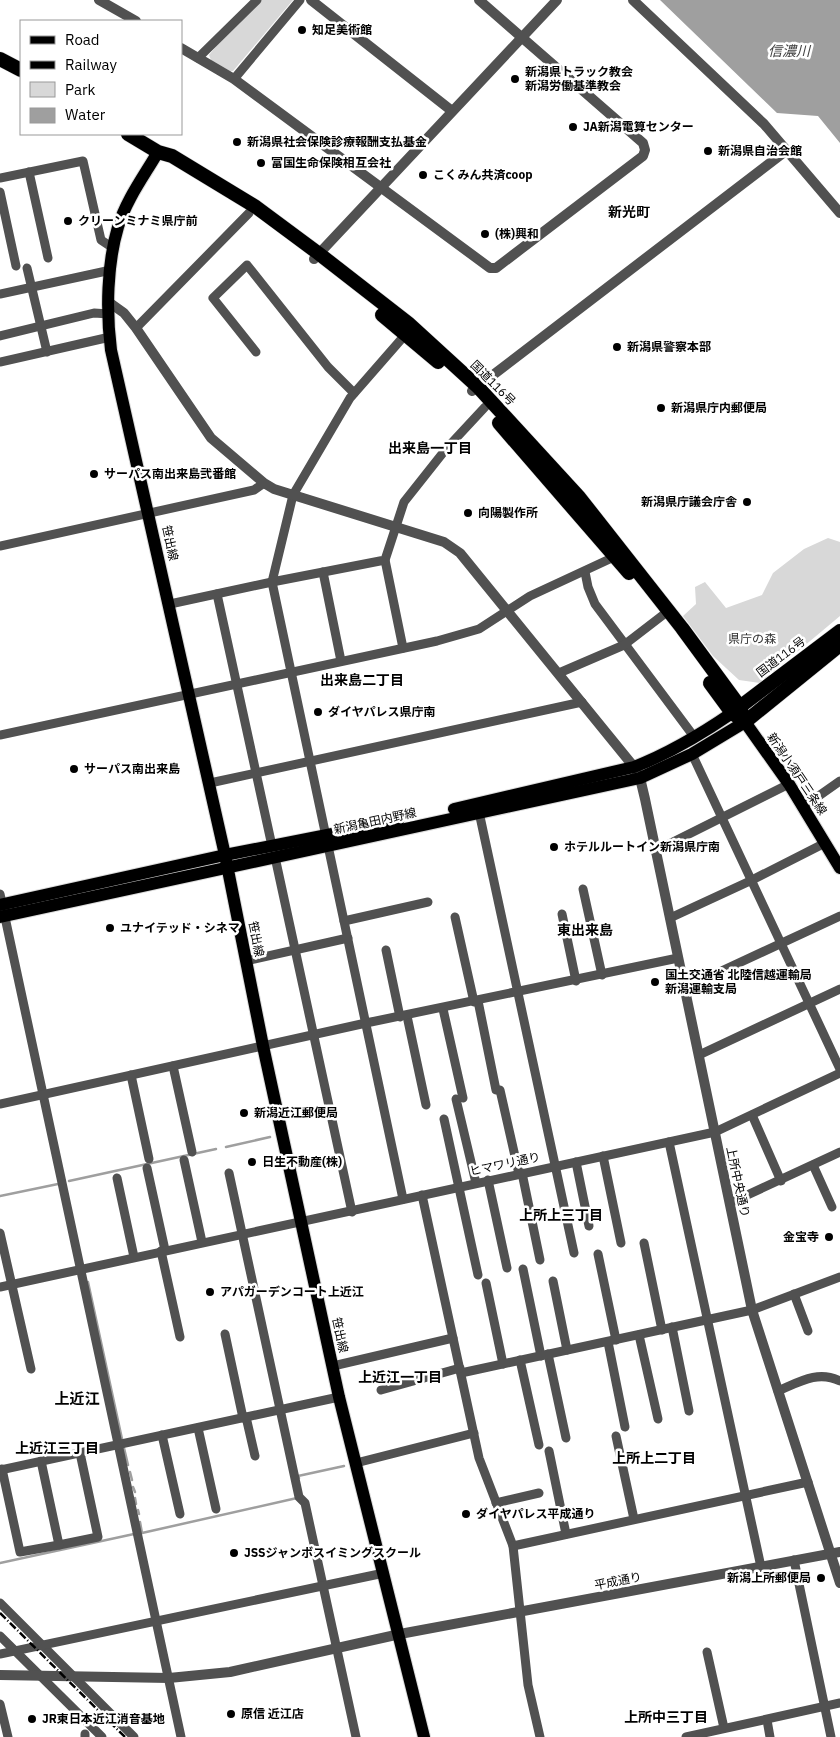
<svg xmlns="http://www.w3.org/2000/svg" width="840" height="1737" font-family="'IBM Plex Sans','Noto Sans JP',sans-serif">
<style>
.green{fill:#d8d8d8}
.water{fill:#9f9f9f}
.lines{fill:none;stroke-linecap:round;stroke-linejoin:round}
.stream{stroke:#9f9f9f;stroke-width:2.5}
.primary-casing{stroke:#dbdbdb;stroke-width:14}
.trunk-casing{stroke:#dbdbdb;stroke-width:15}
.minor{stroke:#515151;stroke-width:9}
.tertiary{stroke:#515151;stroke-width:10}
.primary{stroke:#000;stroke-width:12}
.trunk{stroke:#000;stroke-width:14}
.rail{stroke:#000;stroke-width:2.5;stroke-dasharray:8 2.5 1 2.5;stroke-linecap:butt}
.poi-dot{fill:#000;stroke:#fff;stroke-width:2}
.labels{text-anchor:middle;stroke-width:5;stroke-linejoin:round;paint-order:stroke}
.poi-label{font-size:12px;font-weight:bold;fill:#000;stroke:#fff;text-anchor:start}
.street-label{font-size:12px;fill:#000;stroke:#fff}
.park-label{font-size:12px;fill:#2f2f2f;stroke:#fff}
.water-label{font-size:14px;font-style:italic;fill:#404040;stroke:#fff}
.neighbourhood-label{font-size:14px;font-weight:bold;fill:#000;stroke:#fff}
.quarter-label{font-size:15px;font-weight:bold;fill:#000;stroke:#fff}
</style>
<rect width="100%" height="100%" fill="#fff"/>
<g class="green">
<polygon points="255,0 293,0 233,71 230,71 211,60 209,55"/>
<polygon points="828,538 840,542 840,616 760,683 739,680 713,656 683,616 696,604 695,587 705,582 726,608 762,595 773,573 804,549"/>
</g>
<polygon class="water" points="660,0 840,0 840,143 818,116 777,113"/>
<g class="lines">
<g class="stream">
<polyline points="226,1147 270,1137"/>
<polyline points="69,1181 216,1149"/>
<polyline points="0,1196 58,1184"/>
<polyline points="88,1282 122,1439"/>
<polyline points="124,1448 128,1465"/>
<polyline points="130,1472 132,1480"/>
<polyline points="299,1478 298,1476 344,1466"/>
<polyline points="133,1487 135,1492"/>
<polyline points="135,1498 136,1504"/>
<polyline points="138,1510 139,1514"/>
<polyline points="140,1522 142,1533 297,1498"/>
<polyline points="0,1563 134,1534"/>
</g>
<defs>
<g id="primary">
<path d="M158,152C144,176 126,200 118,227C107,264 106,311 111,350L225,855L263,1046L339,1397L424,1737"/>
<path d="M454,809L634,767C670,753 700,735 732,713"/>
<polyline points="0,905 225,855 398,821"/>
<polyline points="0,917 640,778 692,754 745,722 789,784 840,868"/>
</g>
<g id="trunk">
<polyline points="0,59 21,70"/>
<polyline points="128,134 158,152 172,156 256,207 318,253 408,323 478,387 579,497 682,628 740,707 745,722"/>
<polyline points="382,315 438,362"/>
<polyline points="499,423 629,573"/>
<polyline points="710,683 732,713 745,722"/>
<polyline points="733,712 840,631"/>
<polyline points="745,722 840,645"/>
</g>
</defs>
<use href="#primary" class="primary-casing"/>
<use href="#trunk" class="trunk-casing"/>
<g class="minor">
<polyline points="198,58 257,0"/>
<polyline points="234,79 300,0"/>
<polyline points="29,172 48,258"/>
<polyline points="0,178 83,161 101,240 113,248"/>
<polyline points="0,192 16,266"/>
<polyline points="27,268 47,352"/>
<polyline points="0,294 111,270"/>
<polyline points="136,328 249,213"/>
<polyline points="0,336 94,313 109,314"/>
<polyline points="256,352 213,298 247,265 328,367 354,393"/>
<polyline points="0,362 110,337"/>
<polyline points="0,546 254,490 264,483"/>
<polyline points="385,560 403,648"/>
<polyline points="323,572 341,661"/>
<polyline points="585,572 588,587 595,604 695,738"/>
<polyline points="217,594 272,846"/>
<polyline points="170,604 272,582 385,560 404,502 446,449 485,407"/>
<polyline points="559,673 624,645 663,615"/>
<polyline points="0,735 437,641 479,629 530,596 614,557"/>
<polyline points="692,754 840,1069"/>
<polyline points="210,783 582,702"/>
<polyline points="803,807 840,781"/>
<polyline points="479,812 574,1253"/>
<polyline points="655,851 789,784"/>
<polyline points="275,857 352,1212"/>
<polyline points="583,889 602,975"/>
<polyline points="0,894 181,1737"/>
<polyline points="562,914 576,981"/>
<polyline points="455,917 474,1002"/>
<polyline points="670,918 750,881 825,843"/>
<polyline points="344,921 428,902"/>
<polyline points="386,950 400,1017"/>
<polyline points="246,961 348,938"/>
<polyline points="685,988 840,916"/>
<polyline points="478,1001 496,1090"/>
<polyline points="443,1009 463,1098"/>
<polyline points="407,1016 426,1105"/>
<polyline points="699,1055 840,989"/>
<polyline points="173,1066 192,1152"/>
<polyline points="131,1075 149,1159"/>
<polyline points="500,1090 519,1174"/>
<polyline points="456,1099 476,1183"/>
<polyline points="0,1104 366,1023 678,958"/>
<polyline points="752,1115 781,1181"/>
<polyline points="444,1119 478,1275"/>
<polyline points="669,1142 761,1567"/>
<polyline points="603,1156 621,1243"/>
<polyline points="184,1160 202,1242"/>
<polyline points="576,1162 589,1226"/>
<polyline points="813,1165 832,1207"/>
<polyline points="147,1168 165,1250"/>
<polyline points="229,1173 299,1497 305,1503 356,1737"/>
<polyline points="522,1173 540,1260"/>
<polyline points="117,1178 134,1257"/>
<polyline points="488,1180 507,1268"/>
<polyline points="422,1195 479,1458 513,1546 528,1685 540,1737"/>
<polyline points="403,1199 272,582 293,495 350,398 405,335"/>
<polyline points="730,1203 840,1152"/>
<polyline points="0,1233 31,1369"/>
<polyline points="644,1243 662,1330"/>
<polyline points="161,1251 180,1337"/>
<polyline points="598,1254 616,1340"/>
<polyline points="523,1269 541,1356"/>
<polyline points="553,1281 567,1350"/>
<polyline points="486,1283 503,1364"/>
<polyline points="0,1287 715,1132 840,1073"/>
<polyline points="794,1294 808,1331"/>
<polyline points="672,1327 689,1411"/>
<polyline points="225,1334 243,1418"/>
<polyline points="639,1335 658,1419"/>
<polyline points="608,1342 625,1427"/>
<polyline points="548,1354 566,1438"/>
<polyline points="520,1360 539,1445"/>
<polyline points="333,1366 453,1338"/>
<polyline points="461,1373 752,1310 840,1277"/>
<polyline points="381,1390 460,1368"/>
<path d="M778,1391C799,1382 818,1370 840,1381"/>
<polyline points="246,1417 255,1456"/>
<polyline points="198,1428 216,1509"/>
<polyline points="162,1435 180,1514"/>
<polyline points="616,1436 634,1519"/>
<polyline points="549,1451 566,1534"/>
<polyline points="41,1461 59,1545 98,1537 80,1453"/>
<polyline points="356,1463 474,1433"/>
<polyline points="2,1469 20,1552 59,1545"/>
<polyline points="0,1470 339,1397"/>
<polyline points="496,1503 539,1493"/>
<polyline points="513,1546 808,1482"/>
<polyline points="794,1560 831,1737"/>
<polyline points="0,1603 134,1737"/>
<polyline points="0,1636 102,1737"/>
<polyline points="707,1652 724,1728"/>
<polyline points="0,1654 384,1573"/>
<polyline points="0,1704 8,1737"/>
<polyline points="767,1720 770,1737"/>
<polyline points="85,1734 85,1737"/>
<polyline points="686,1737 840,1703"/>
</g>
<g class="tertiary">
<polyline points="99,0 136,21"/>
<polyline points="311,0 452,111"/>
<polyline points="633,0 764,124 840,213"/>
<polyline points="181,48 234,79 490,268 496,268 643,156 645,150 643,143 479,0"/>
<polyline points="314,259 557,0"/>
<polyline points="110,303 124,313 136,328 211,438 264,483 274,489 444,542 460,553 634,767 640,778 645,799 752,1310 840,1583"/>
<polyline points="472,391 787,150"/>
<polyline points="0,1675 169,1678 230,1672 400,1634 840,1552"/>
</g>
<use href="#primary" class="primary"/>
<use href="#trunk" class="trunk"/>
<polyline class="rail" points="0,1613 125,1737"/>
</g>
<g class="poi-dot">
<circle cx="302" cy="30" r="5"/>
<circle cx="515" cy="79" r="5"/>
<circle cx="573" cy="127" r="5"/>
<circle cx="237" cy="142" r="5"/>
<circle cx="708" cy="151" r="5"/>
<circle cx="261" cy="163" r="5"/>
<circle cx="423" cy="175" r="5"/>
<circle cx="68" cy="221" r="5"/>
<circle cx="485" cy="234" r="5"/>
<circle cx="617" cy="347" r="5"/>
<circle cx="661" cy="408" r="5"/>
<circle cx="94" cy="474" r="5"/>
<circle cx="747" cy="502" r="5"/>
<circle cx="468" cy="513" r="5"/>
<circle cx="318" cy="712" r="5"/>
<circle cx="74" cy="769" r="5"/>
<circle cx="554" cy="847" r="5"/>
<circle cx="110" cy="928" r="5"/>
<circle cx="655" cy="982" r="5"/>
<circle cx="244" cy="1113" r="5"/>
<circle cx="252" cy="1162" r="5"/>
<circle cx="829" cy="1237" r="5"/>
<circle cx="210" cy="1292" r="5"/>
<circle cx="466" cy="1514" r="5"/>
<circle cx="234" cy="1553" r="5"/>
<circle cx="821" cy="1578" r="5"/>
<circle cx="231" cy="1714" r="5"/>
<circle cx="32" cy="1719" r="5"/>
</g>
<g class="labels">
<g class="poi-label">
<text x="312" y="34">知足美術館</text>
<text x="525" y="76">新潟県トラック教会<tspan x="525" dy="14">新潟労働基準教会</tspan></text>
<text x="583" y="131">JA新潟電算センター</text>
<text x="247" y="146">新潟県社会保険診療報酬支払基金</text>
<text x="718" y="155">新潟県自治会館</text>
<text x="271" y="167">富国生命保険相互会社</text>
<text x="433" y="179">こくみん共済coop</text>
<text x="78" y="225">クリーンミナミ県庁前</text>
<text x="495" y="238">(株)興和</text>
<text x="627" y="351">新潟県警察本部</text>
<text x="671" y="412">新潟県庁内郵便局</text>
<text x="104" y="478">サーパス南出来島弐番館</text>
<text x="737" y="506" text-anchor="end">新潟県庁議会庁舎</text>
<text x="478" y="517">向陽製作所</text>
<text x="328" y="716">ダイヤパレス県庁南</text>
<text x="84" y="773">サーパス南出来島</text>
<text x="564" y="851">ホテルルートイン新潟県庁南</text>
<text x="120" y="932">ユナイテッド・シネマ</text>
<text x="665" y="979">国土交通省 北陸信越運輸局<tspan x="665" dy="14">新潟運輸支局</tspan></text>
<text x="254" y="1117">新潟近江郵便局</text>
<text x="262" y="1166">日生不動産(株)</text>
<text x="819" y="1241" text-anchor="end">金宝寺</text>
<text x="220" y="1296">アパガーデンコート上近江</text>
<text x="476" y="1518">ダイヤパレス平成通り</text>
<text x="244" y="1557">JSSジャンボスイミングスクール</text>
<text x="811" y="1582" text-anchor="end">新潟上所郵便局</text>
<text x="241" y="1718">原信 近江店</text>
<text x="42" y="1723">JR東日本近江消音基地</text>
</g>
<g class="street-label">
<text transform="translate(493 383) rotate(45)" y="4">国道116号</text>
<text transform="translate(170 543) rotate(78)" y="4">笹出線</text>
<text transform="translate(781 657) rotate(-37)" y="4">国道116号</text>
<text transform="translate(797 774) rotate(56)" y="4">新潟小須戸三条線</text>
<text transform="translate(375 821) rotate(-12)" y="4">新潟亀田内野線</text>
<text transform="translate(256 939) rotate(79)" y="4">笹出線</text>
<text transform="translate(505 1164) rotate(-12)" y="4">ヒマワリ通り</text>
<text transform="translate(738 1182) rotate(78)" y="4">上所中央通り</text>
<text transform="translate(340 1335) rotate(78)" y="4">笹出線</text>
<text transform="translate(618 1581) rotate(-11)" y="4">平成通り</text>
</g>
<g class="park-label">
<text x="752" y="643">県庁の森</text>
</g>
<g class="water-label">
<text x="789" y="56">信濃川</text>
</g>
<g class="neighbourhood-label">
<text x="629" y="217">新光町</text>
<text x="430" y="453">出来島一丁目</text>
<text x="362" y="685">出来島二丁目</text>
<text x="585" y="935">東出来島</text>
<text x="561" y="1220">上所上三丁目</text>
<text x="400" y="1382">上近江一丁目</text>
<text x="57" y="1453">上近江三丁目</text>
<text x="654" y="1463">上所上二丁目</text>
<text x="666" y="1722">上所中三丁目</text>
</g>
<g class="quarter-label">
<text x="77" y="1404">上近江</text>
</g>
</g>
<rect x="20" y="20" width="162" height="115" fill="#ffffff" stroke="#999999"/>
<rect x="30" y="36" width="25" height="8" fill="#000000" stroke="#999999"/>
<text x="65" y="45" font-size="15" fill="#000000">Road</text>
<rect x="30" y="61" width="25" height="8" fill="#000000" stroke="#999999"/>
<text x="65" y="70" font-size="15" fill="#000000">Railway</text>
<rect x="30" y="82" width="25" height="15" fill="#d8d8d8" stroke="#999999"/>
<text x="65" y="95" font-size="15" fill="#000000">Park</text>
<rect x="30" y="108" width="25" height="15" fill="#9f9f9f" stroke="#999999"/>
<text x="65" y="120" font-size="15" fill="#000000">Water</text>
</svg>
